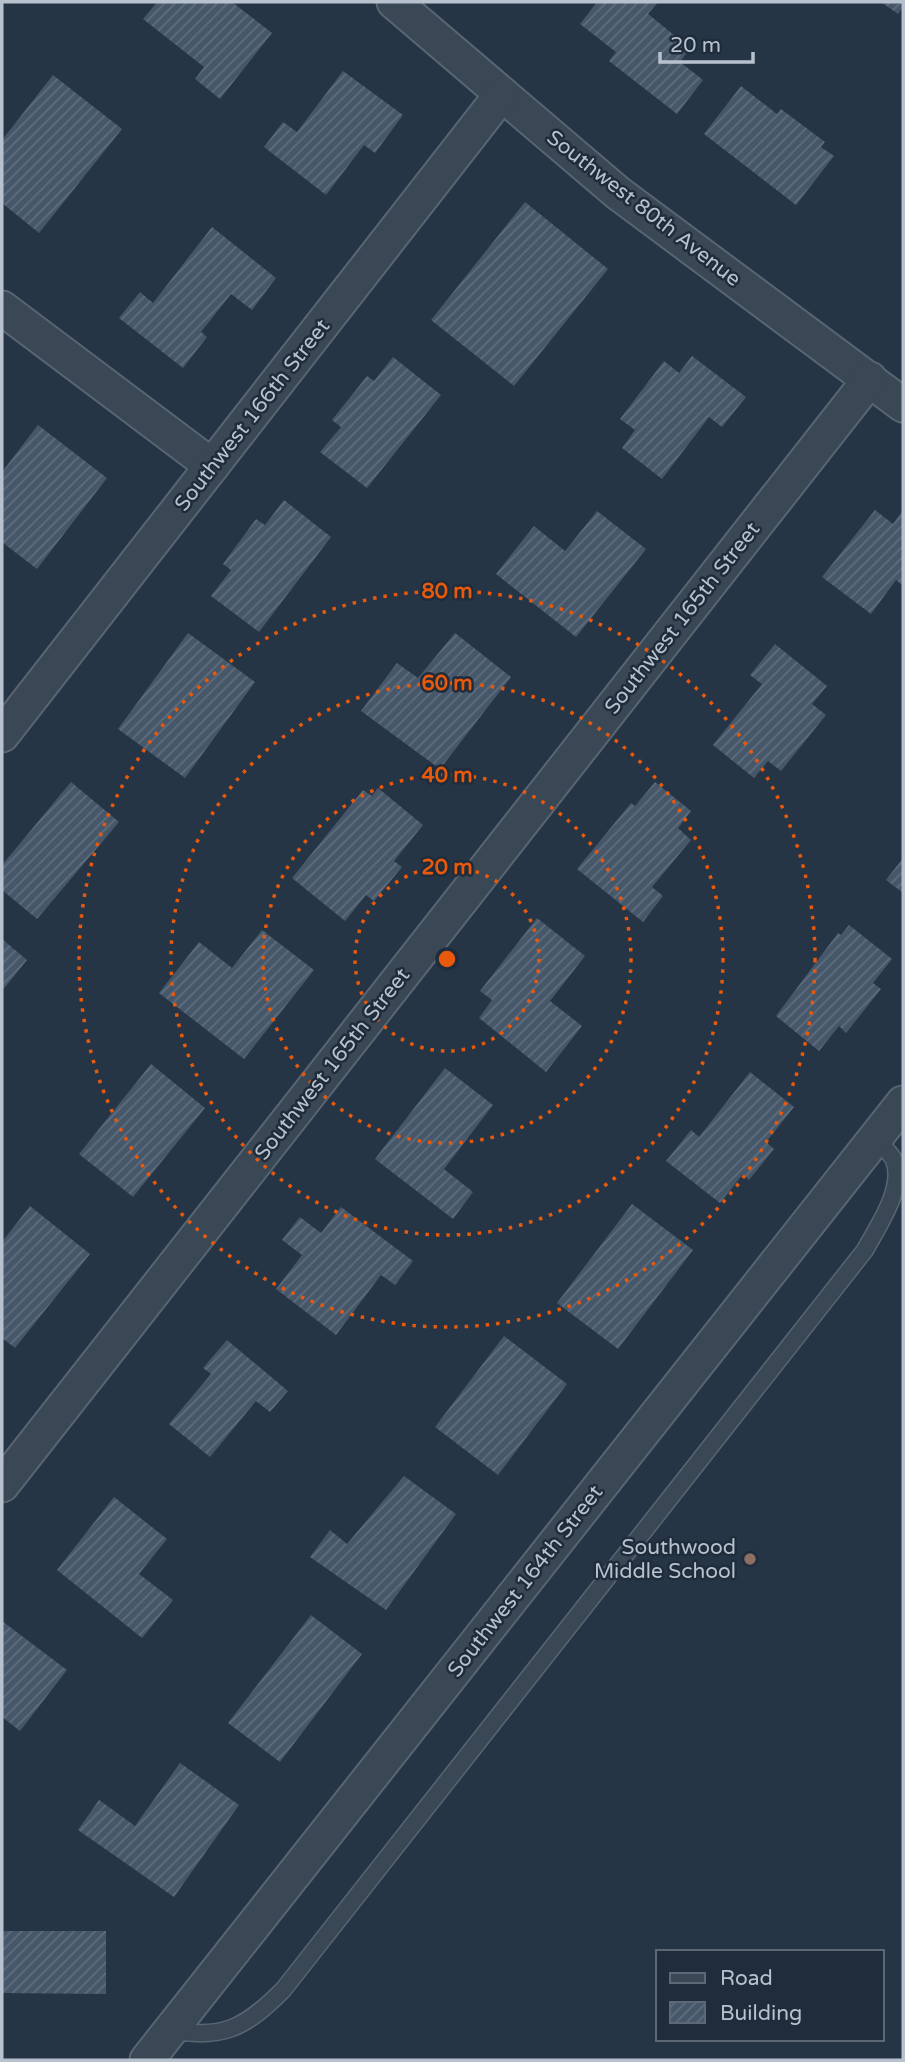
<svg xmlns="http://www.w3.org/2000/svg" width="905" height="2062" font-family="'Varela Round',sans-serif">
<style>
.building{fill:url(#building-hatch)}
.lines{fill:none;stroke-linecap:round;stroke-linejoin:round}
.service-casing{stroke:#596572;stroke-width:19}
.minor-casing{stroke:#596572;stroke-width:37}
.service{stroke:#3a4755;stroke-width:16}
.minor{stroke:#3a4755;stroke-width:33}
.ring{fill:none;stroke:#e8590c;stroke-width:3.5;stroke-dasharray:3.5 7}
.education-dot{fill:#8d6e63;stroke:#1f2c3b;stroke-width:2.5}
.labels{text-anchor:middle;stroke-width:5;stroke-linejoin:round;paint-order:stroke}
.street-label{font-size:21px;fill:#b8c2ce;stroke:#1f2c3b}
.poi-label{font-size:21px;fill:#b8c2ce;stroke:#1f2c3b;text-anchor:end}
.centre{fill:#e8590c;stroke:#1f2c3b;stroke-width:3.5}
.ring-label{font-size:21px;text-anchor:middle;font-weight:bold;fill:#e8590c;stroke:#1f2c3b;stroke-width:5;stroke-linejoin:round;paint-order:stroke}
</style>
<defs>
<pattern id="building-hatch" width="6" height="6" patternUnits="userSpaceOnUse" patternTransform="scale(1.75)"><rect width="6" height="6" fill="#47576a"/><path d="M-1 1l2-2M0 6l6-6M5 7l2-2" fill="none" stroke="#5f6e7e"/></pattern>
</defs>
<rect width="100%" height="100%" fill="#253546"/>
<g class="building">
<polygon points="157,2 232,2 272,33 220,99 195,79 204,67 143,19"/>
<polygon points="597,2 658,2 648,14 690,48 680,62 703,80 677,114 609,61 616,52 580,24"/>
<polygon points="881,2 903,2 903,7 898,14"/>
<polygon points="343,71 403,115 375,153 364,145 326,195 264,147 283,122 297,132"/>
<polygon points="53,75 122,129 39,233 2,203 2,140"/>
<polygon points="741,86 777,114 781,109 825,142 821,147 834,156 796,205 704,134"/>
<polygon points="525,202 608,269 514,386 431,320"/>
<polygon points="212,227 276,278 252,310 231,294 201,332 207,337 183,368 119,318 140,292 153,303"/>
<polygon points="692,356 746,397 722,427 709,417 662,479 622,448 635,430 620,419 664,361 679,373"/>
<polygon points="393,357 441,395 367,488 320,452 341,427 332,420 367,376 374,381"/>
<polygon points="38,425 107,478 37,569 2,542 2,472"/>
<polygon points="284,500 331,537 259,632 211,596 231,570 223,564 256,519 265,525"/>
<polygon points="875,510 893,524 903,510 903,586 896,580 871,614 822,577"/>
<polygon points="597,511 646,549 576,637 496,574 534,526 565,551"/>
<polygon points="188,633 255,682 185,778 118,729"/>
<polygon points="455,633 511,677 440,769 361,711 397,663 418,678"/>
<polygon points="775,644 827,686 812,704 826,715 781,771 768,761 754,778 713,745 762,684 750,675"/>
<polygon points="71,782 119,822 37,919 2,890 2,865"/>
<polygon points="655,782 691,811 678,828 691,840 652,887 663,896 643,922 577,869 631,803 635,806"/>
<polygon points="378,788 423,825 394,861 402,867 374,901 366,895 345,921 292,878 363,790 372,796"/>
<polygon points="903,858 903,893 886,880"/>
<polygon points="537,918 585,956 550,1001 582,1026 546,1072 479,1018 492,1000 480,991"/>
<polygon points="849,925 892,959 873,983 881,989 846,1033 839,1026 819,1051 776,1016 838,933 841,935"/>
<polygon points="262,930 314,970 244,1059 159,993 199,942 232,968"/>
<polygon points="2,939 27,960 2,991"/>
<polygon points="151,1064 205,1108 133,1197 79,1154"/>
<polygon points="445,1068 493,1105 444,1169 473,1192 453,1219 375,1159"/>
<polygon points="750,1072 794,1107 766,1142 774,1149 749,1180 743,1174 720,1203 666,1161 691,1130 699,1137"/>
<polygon points="632,1204 693,1250 618,1349 557,1303"/>
<polygon points="30,1206 90,1254 15,1348 2,1338 2,1242"/>
<polygon points="341,1207 413,1261 395,1285 381,1275 336,1335 276,1289 302,1255 282,1240 300,1217 321,1233"/>
<polygon points="504,1336 567,1384 498,1475 435,1427"/>
<polygon points="227,1340 288,1391 270,1412 256,1401 210,1457 169,1424 211,1374 203,1368"/>
<polygon points="404,1476 456,1514 386,1610 310,1557 330,1530 347,1544"/>
<polygon points="114,1497 167,1539 139,1574 173,1600 142,1638 57,1570"/>
<polygon points="311,1615 362,1654 280,1762 228,1723"/>
<polygon points="2,1621 67,1670 20,1731 2,1717"/>
<polygon points="180,1763 239,1805 174,1897 78,1830 99,1800 135,1826"/>
<polygon points="2,1931 106,1931 106,1994 2,1993"/>
</g>
<g class="lines">
<defs>
<path id="service" d="M169,2030C223,2040 245,2028 283,1990L865,1250C878,1226 905,1188 894,1160C890,1152 881,1145 875,1138"/>
<g id="minor">
<polyline points="394,2 618,193 903,405"/>
<polyline points="2,308 212,466"/>
<polyline points="2,735 502,94"/>
<polyline points="2,1485 870,379"/>
<polyline points="147,2060 903,1103"/>
</g>
</defs>
<use href="#service" class="service-casing"/>
<use href="#minor" class="minor-casing"/>
<use href="#service" class="service"/>
<use href="#minor" class="minor"/>
</g>
<g class="ring">
<circle cx="447" cy="959" r="92"/>
<circle cx="447" cy="959" r="184"/>
<circle cx="447" cy="959" r="276"/>
<circle cx="447" cy="959" r="368"/>
</g>
<circle class="education-dot" cx="750" cy="1559" r="7"/>
<g class="labels">
<g class="street-label">
<text transform="translate(644 208) rotate(38)" y="7">Southwest 80th Avenue</text>
<text transform="translate(252 415) rotate(-52)" y="7">Southwest 166th Street</text>
<text transform="translate(682 618) rotate(-52)" y="7">Southwest 165th Street</text>
<text transform="translate(332 1064) rotate(-52)" y="7">Southwest 165th Street</text>
<text transform="translate(525 1581) rotate(-52)" y="7">Southwest 164th Street</text>
</g>
<g class="poi-label">
<text x="736" y="1554">Southwood<tspan x="736" dy="24">Middle School</tspan></text>
</g>
</g>
<circle cx="447" cy="959" r="10" class="centre"/>
<g class="ring-label">
<text x="447" y="598">80 m</text>
<text x="447" y="690">60 m</text>
<text x="447" y="782">40 m</text>
<text x="447" y="874">20 m</text>
</g>
<rect width="905" height="2062" fill="none" stroke="#b8c2ce" stroke-width="7"/>
<rect x="656" y="1950" width="228" height="91" fill="#1f2c3b" stroke="#5c6876" stroke-width="2"/>
<rect x="670" y="1973" width="35" height="10" fill="#3a4755" stroke="#5c6876" stroke-width="2"/>
<text x="720" y="1985" font-size="21" fill="#b8c2ce">Road</text>
<rect x="670" y="2002" width="35" height="21" fill="url(#building-hatch)" stroke="#5c6876" stroke-width="2"/>
<text x="720" y="2020" font-size="21" fill="#b8c2ce">Building</text>
<path d="M660 52v10h93v-10" fill="none" stroke="#b8c2ce" stroke-width="3.5"/>
<text x="670" y="52" font-size="21" fill="#b8c2ce" stroke="#1f2c3b" stroke-width="5" paint-order="stroke">20 m</text>
</svg>
